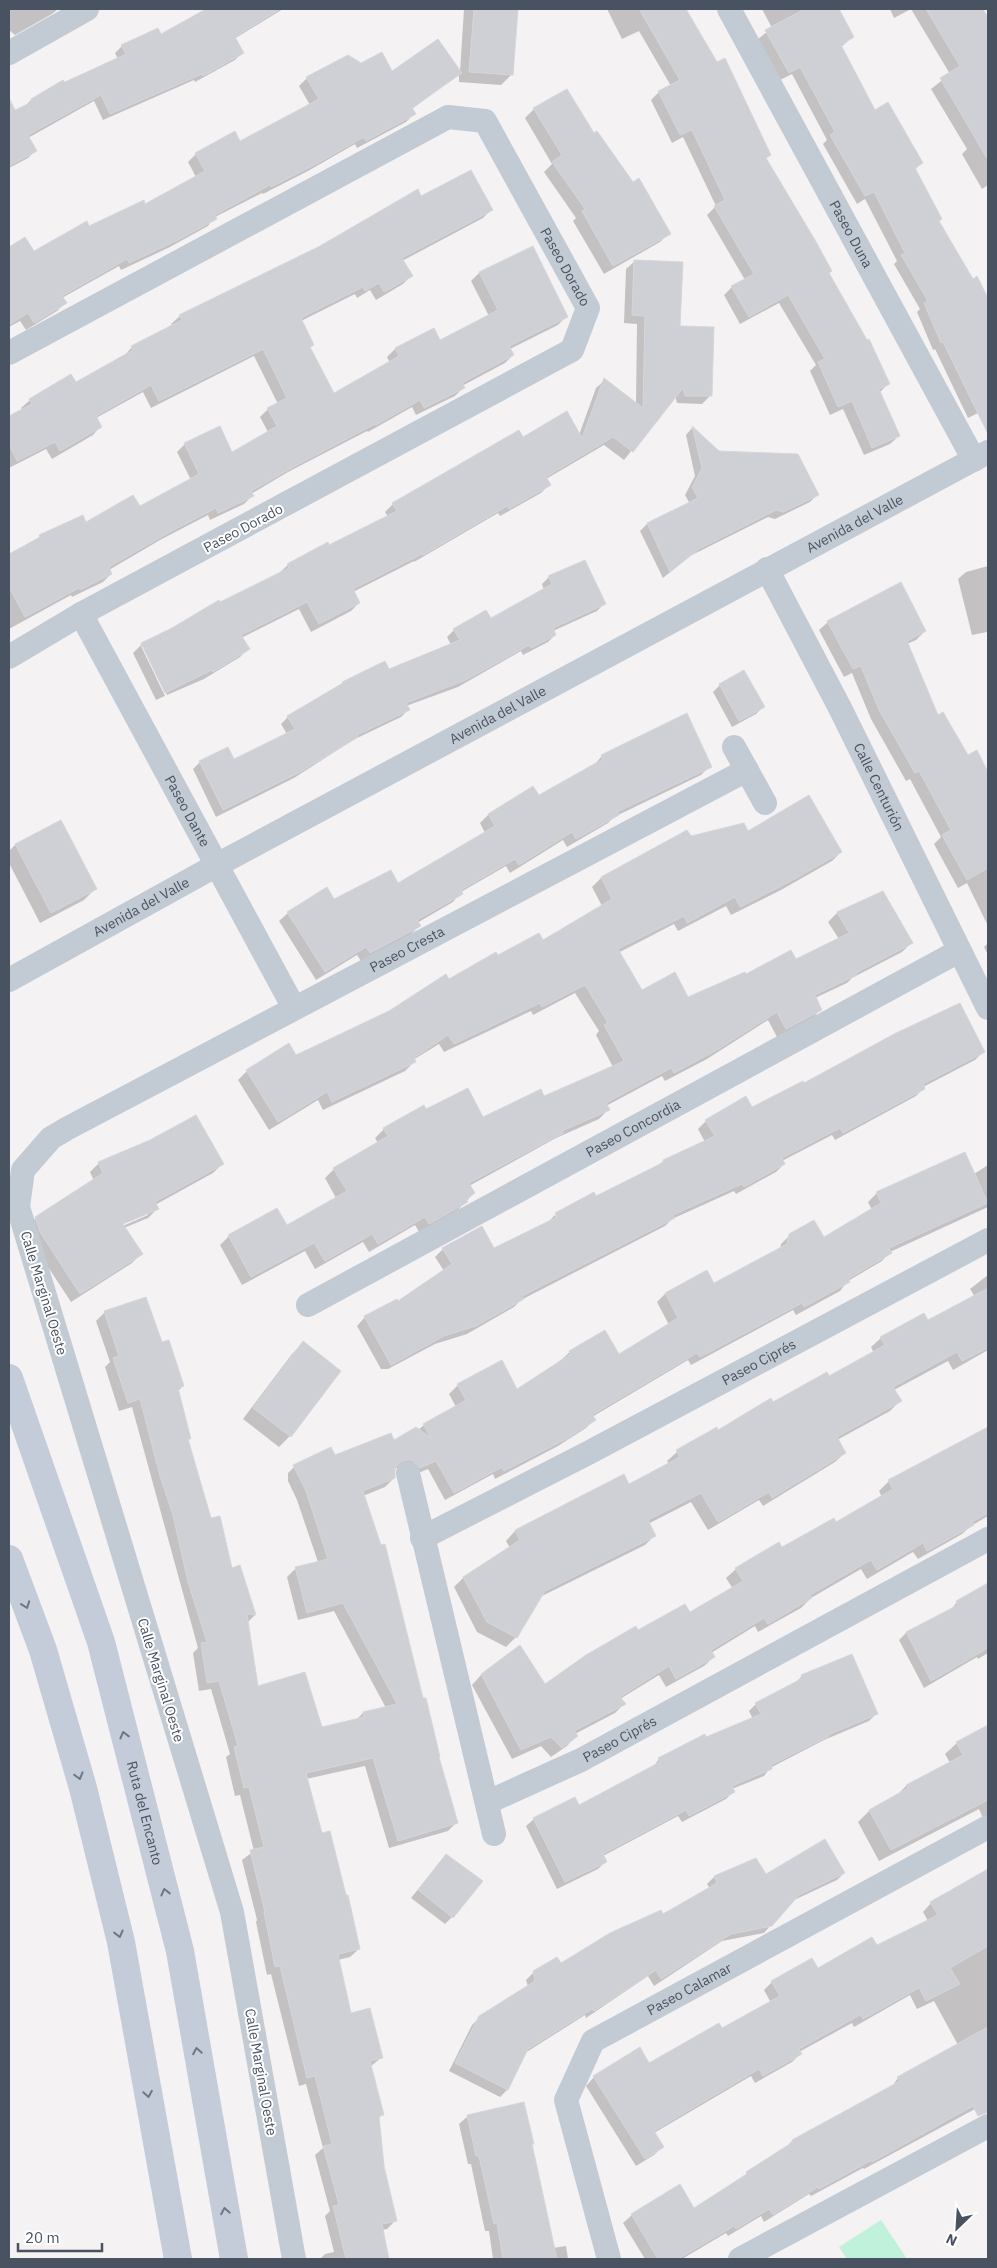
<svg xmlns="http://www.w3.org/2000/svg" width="997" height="2268" font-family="'IBM Plex Sans',sans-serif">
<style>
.green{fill:#c0f1da}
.shadow{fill:#0003;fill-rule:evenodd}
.building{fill:#ced0d6;stroke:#d5d7dd}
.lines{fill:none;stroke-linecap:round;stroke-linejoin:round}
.minor{stroke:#c2cad3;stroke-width:24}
.secondary{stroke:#c4ccda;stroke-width:28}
.oneway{stroke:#6e7785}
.labels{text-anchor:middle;stroke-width:4;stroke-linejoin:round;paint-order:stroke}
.street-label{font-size:14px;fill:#495260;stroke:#fff}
</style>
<rect width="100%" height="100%" fill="#f4f2f2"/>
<polygon class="green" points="881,2220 907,2259 847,2259 839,2247"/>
<g class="shadow">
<polygon points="9,9 58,9 52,14 15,35 9,30"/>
<polygon points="209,9 283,9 234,39 242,53 235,60 195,82 194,80 103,120 94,101 28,138 35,151 28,158 9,168 9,115 24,107 31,100 118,59 115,53 122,46 160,36"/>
<polygon points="464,9 517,9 511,75 501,85 459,82 459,74 412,109 414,114 406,122 357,148 355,144 308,171 263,194 262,193 215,217 208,226 168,248 121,270 119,266 62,298 65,303 57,311 26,330 20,321 9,327 9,249 25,239 33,253 89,227 145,205 196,177 188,162 196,154 240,143 310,105 299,86 307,78 361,65 392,73 460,72"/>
<polygon points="607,9 685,9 770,155 765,159 888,384 880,392 899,436 890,444 864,455 843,409 830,415 810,371 816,365 779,303 740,324 724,295 732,287 745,280 707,215 716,206 683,137 672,143 651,100 659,92 671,86 639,31 622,39"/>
<polygon points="762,9 837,9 853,37 841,47 874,111 921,163 915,170 938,222 972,280 977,278 988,301 988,408 968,418 935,349 933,350 917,312 920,309 894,264 897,261 865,199 857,204 823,144 827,140 792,74 780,80 758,39 772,28"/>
<polygon points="890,9 981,9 988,21 988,185 982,189 962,154 967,149 931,89 950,74 911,9 894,18"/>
<polygon points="534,109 593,135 669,233 660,242 604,274 573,221 576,218 544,172 552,164 525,118"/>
<polygon points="421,197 491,210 483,218 402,261 411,276 403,284 376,300 370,290 357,298 355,294 301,321 309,348 334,395 390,363 387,357 395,349 434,330 440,342 489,316 471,281 479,273 566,317 558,325 510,349 513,355 505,363 462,386 463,388 455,396 416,415 412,407 368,432 367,431 288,472 251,494 252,496 244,504 210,520 208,515 160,540 109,570 111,574 103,582 72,597 71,595 9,629 9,556 35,542 40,536 140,508 191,480 177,452 185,444 231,454 268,432 260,417 268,409 278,404 254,356 151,408 143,392 96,418 101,426 93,435 52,459 46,449 9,468 9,417 23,410 21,408 30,400 75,384 124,356 132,347 173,326 171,324 180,316"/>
<polygon points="635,261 678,327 710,396 702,404 677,403 675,396 624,460 604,445 546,479 549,485 541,493 500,516 498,513 414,562 414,561 353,592 359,603 351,611 311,632 299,609 241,638 248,649 240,657 204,679 167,695 144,646 141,646 165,696 156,700 133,653 142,644 279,573 288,565 388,517 385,512 393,504 523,439 579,435 596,388 605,380 636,403 637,324 624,323 626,269"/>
<polygon points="692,428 718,453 817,495 810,502 775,519 768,517 690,556 663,578 640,531 647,524 690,504 685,495 695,476 686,435"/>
<polygon points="988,566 988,634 987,632 972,635 958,579 966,572"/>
<polygon points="549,577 604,604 597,611 553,631 555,635 548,642 523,655 521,651 458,687 406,706 408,710 401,717 353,740 294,778 216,817 193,769 200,762 234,760 287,734 281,724 288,717 343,683 389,670 451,645 447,637 454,630 491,620 544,590 542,584"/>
<polygon points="828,622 925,631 916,640 907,644 938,717 967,757 976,752 988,774 988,926 967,883 958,888 934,844 941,837 910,779 906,781 871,719 852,673 844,677 819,630"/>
<polygon points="720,685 763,707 756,714 732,727 713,692"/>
<polygon points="602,756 710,766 701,775 614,817 608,823 567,847 563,840 510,873 506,866 461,892 453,902 417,923 419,926 410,935 361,961 357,955 316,980 279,921 288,913 397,885 485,833 480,823 488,815 533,788 539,797 593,766"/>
<polygon points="748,832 841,852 832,861 781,890 731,915 726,906 678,931 674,924 618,953 642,991 687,998 745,976 795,960 839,939 828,922 837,913 882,893 911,943 902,952 852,978 847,983 815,998 821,1009 812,1019 777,1037 768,1020 707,1059 665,1081 662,1076 606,1106 608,1110 599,1119 556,1138 469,1186 474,1193 457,1211 419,1232 415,1225 369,1252 363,1242 315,1269 305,1251 242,1285 220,1245 229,1236 286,1227 336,1198 325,1178 334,1169 378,1143 375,1138 384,1129 425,1110 482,1119 544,1098 613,1067 596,1035 599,1031 575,993 533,1015 531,1011 444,1052 439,1044 413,1060 414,1062 405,1071 323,1110 318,1100 269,1130 238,1080 247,1071 296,1057 498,957 543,942 602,906 592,887 601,878 690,838"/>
<polygon points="15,845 95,889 84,900 40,923 9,863 9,851"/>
<polygon points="988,943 988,955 984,947"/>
<polygon points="983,1052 975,1060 923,1087 924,1088 916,1096 835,1140 832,1135 782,1161 784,1164 776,1172 736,1194 734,1191 672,1219 665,1226 521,1300 514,1307 467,1334 435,1344 388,1369 381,1369 357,1326 365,1317 397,1303 444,1271 435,1257 443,1249 494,1249 548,1222 555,1215 559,1223 556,1214 595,1197 657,1167 663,1161 705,1142 698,1129 706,1121 752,1109 804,1085"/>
<path d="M99,1163L222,1164L213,1173L155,1205L157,1209L148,1218L124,1228L141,1254L132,1263L71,1302L31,1241L27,1227L36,1218L94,1181L90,1172ZM148,1212V1215L118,1228L117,1225Z"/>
<polygon points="988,1165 988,1207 890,1252 882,1261 848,1281 840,1291 796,1315 793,1310 691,1365 688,1360 592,1417 594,1420 586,1428 558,1446 495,1479 493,1474 445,1500 428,1469 411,1476 404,1468 396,1468 394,1469 394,1478 385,1487 363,1496 456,1823 448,1831 389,1848 365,1766 306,1779 321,1835 359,1949 350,1957 338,1960 350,2014 381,2058 370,2067 382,2115 378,2119 383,2166 396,2220 387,2229 382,2230 388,2259 320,2259 325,2254 334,2252 325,2216 330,2211 315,2155 323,2148 306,2084 299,2086 271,1974 267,1975 256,1922 257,1920 242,1860 254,1851 240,1795 235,1796 226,1757 230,1754 211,1689 199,1691 193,1653 198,1648 132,1407 119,1411 105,1367 110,1362 96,1321 104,1313 145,1298 161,1344 183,1386 178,1391 190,1438 187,1441 210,1519 231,1569 255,1615 247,1623 257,1687 321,1728 356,1720 363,1713 386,1708 334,1611 298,1620 287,1577 296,1568 318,1562 297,1500 288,1481 288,1473 297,1464 393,1441 418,1430 424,1425 456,1407 449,1394 458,1385 517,1391 561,1360 570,1352 619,1356 669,1325 657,1302 665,1294 707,1272 714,1285 780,1250 781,1244 790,1235 824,1239 872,1210 868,1202 877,1193 974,1174"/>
<polygon points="988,1275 988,1350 953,1370 948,1361 894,1390 900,1401 890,1411 837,1440 845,1453 835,1462 763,1506 759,1500 708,1530 691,1502 648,1524 654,1536 645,1545 540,1597 516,1637 506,1647 477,1632 454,1587 463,1578 510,1548 506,1541 515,1531 623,1476 628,1485 669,1464 667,1461 677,1452 716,1429 718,1431 829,1378 874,1353 871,1347 881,1338 927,1321 975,1297 970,1289"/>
<polygon points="303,1343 290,1436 279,1447 243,1419 292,1354"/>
<polygon points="988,1429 988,1516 971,1526 962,1534 918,1559 913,1552 867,1579 861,1569 811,1598 801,1608 758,1632 755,1626 711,1653 714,1657 704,1666 666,1687 659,1675 620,1699 624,1704 615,1713 575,1734 576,1736 567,1746 551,1757 541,1746 512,1759 472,1685 481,1675 520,1647 544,1686 637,1632 689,1614 733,1589 726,1578 736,1569 836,1524 882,1497 879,1491 889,1481"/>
<polygon points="988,1584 988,1653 978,1659 977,1657 924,1688 899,1640 906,1633 950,1611 957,1602"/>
<polygon points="802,1676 876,1714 869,1721 824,1740 770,1768 764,1776 732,1789 733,1792 726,1799 682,1822 678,1816 603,1856 605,1862 598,1869 557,1889 526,1826 534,1819 579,1807 653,1767 659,1759 753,1719 749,1711 756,1704 795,1683"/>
<polygon points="988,1727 988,1815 983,1818 979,1809 879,1861 858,1822 869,1811 895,1797 906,1786 950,1763 945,1754 957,1743"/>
<polygon points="446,1855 452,1917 445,1924 411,1898"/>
<polygon points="988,1871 988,2102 864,2169 863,2168 811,2196 809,2194 764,2222 761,2216 728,2236 726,2233 682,2259 645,2259 623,2223 632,2215 694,2209 785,2148 792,2141 891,2088 898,2078 958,2045 934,2001 917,2009 910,1995 854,2027 852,2023 799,2052 800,2054 792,2062 755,2083 751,2076 654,2133 663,2146 654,2155 636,2166 586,2086 594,2077 639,2049 649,2064 722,2030 771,2003 764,1990 772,1982 817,1970 877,1947 928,1921 923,1912 931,1903"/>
<polygon points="844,1873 837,1880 792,1901 764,1933 722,1941 654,1986 648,1976 586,2018 585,2015 525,2053 507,2090 500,2097 449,2071 472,2025 480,2017 528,1987 526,1980 534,1972 561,1964 662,1915 710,1889 707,1884 714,1877"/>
<polygon points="468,2116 553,2248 566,2246 568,2259 493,2259 489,2231 485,2231 471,2164 468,2164 459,2124"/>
</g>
<g class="building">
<polygon points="206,9 280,9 235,37 244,53 203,76 202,74 110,114 101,95 28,135 37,151 9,166 9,98 15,110 32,102 31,99 63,80 65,82 126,54 121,45 158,28 161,34"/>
<polygon points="474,9 518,9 513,75 469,72"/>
<polygon points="639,9 686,9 717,62 725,58 771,155 766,158 815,240 832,271 829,273 867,340 869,339 890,384 879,389 900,436 872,448 852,401 838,407 818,362 825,359 788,295 749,317 731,286 754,274 714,206 725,200 692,130 680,135 658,91 680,80"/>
<polygon points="805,9 839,9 854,37 841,45 875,110 888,102 923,163 915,168 942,219 939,221 973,279 977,276 988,298 988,434 943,342 941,343 924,303 928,301 901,255 905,253 874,192 865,196 830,135 835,132 800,67 789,73 765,30"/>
<polygon points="926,9 983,9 988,18 988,160 940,78 960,66"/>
<polygon points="438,39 462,73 412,108 416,114 366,141 364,137 318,163 271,187 270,185 215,215 217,219 178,240 129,263 127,259 62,296 67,303 34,323 28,313 9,325 9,247 25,237 34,251 87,221 89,226 144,200 145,204 205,171 195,153 235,131 240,141 319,99 306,77 348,55 361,63 382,52 392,71"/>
<polygon points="567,89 594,133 597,131 633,182 639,178 671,234 613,266 582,211 585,209 552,162 562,155 533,108"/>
<polygon points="471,170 493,210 402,258 413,276 384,292 379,283 365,291 363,287 301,318 314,345 310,347 334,393 399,356 395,348 434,328 440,340 498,310 479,272 533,246 568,317 509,346 514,355 462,383 465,388 424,408 420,400 376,425 375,424 297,465 251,491 254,496 218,513 216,508 170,532 109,567 112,574 80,590 79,588 25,617 9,587 9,554 40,537 39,535 83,515 86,522 133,495 140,506 199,474 184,443 220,426 232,452 277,426 267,408 287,398 263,349 159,401 151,385 96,416 102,427 60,451 55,442 17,461 9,444 9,416 32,404 29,399 71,374 76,382 133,350 131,346 182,320 179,315 320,246 418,189 421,196"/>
<polygon points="634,260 683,262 680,326 714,327 712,396 685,396 683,388 633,452 613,437 546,477 551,485 509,509 507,506 423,555 422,554 353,589 360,603 319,624 307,602 241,635 250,649 213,672 212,670 165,693 141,643 172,628 219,600 220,602 289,568 287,564 328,542 329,545 397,511 392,503 519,430 523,437 567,411 582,438 604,378 643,408 645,316 632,315"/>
<polygon points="692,426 719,451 798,454 819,495 783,512 776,510 699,549 670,572 647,523 698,498 692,487 702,468"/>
<polygon points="585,560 606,604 553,628 556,635 531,648 529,645 466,680 406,703 410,710 357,735 358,737 302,771 223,810 199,761 228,747 234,759 295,729 287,716 343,683 342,682 385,661 389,669 460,640 453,629 486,610 491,618 552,584 548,576"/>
<polygon points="901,582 926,631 907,641 938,715 943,712 968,755 977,750 988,772 988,868 967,880 942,835 951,830 919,771 915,773 879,710 861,666 853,669 827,621"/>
<polygon points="744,670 765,707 739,721 719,684"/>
<polygon points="687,713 712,767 617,812 619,815 576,839 572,832 519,865 515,859 461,890 463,894 417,920 421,926 370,953 366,947 325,972 287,912 327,887 334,899 391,870 398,883 495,826 488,814 533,786 539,795 603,759 601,755"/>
<polygon points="809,795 842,852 791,881 740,907 735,897 687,923 684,916 618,949 642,990 675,972 688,997 745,972 746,974 791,950 796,959 849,933 837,912 883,891 913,943 856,973 857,975 815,995 822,1010 786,1029 777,1012 717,1050 674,1073 671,1068 606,1103 610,1110 562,1131 563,1133 469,1183 475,1193 466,1199 468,1202 429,1224 425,1217 378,1244 372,1234 325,1261 314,1243 251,1277 228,1235 277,1208 287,1225 347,1191 333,1168 388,1136 383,1128 424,1105 426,1109 468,1088 483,1117 541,1089 544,1096 624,1061 604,1025 608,1023 585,985 542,1007 540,1003 454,1044 448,1035 414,1058 416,1062 332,1102 327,1092 278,1122 246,1070 289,1043 296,1055 389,1011 446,974 449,979 496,952 498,955 539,933 543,940 612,899 601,877 687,830 691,836 744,823 748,831"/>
<polygon points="61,820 97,889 51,913 15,844"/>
<polygon points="960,1003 985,1052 923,1084 925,1089 843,1133 840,1128 782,1158 785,1164 744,1187 742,1184 673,1215 675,1218 522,1296 524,1299 476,1326 444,1336 391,1365 364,1316 397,1299 398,1301 452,1264 442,1248 482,1226 494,1248 557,1217 555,1213 594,1192 596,1196 664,1162 663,1160 715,1136 705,1120 746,1096 752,1107 803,1081 804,1083 896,1033"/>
<polygon points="196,1115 224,1164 155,1202 159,1209 123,1224 143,1254 80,1294 40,1232 35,1217 103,1173 98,1162 150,1140"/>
<polygon points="965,1152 988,1203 889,1248 892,1253 848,1279 850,1282 804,1307 802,1303 700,1357 697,1353 592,1415 596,1420 568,1438 504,1471 502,1467 454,1493 436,1461 420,1468 412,1460 405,1460 399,1463 395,1469 395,1478 363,1491 381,1545 385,1544 423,1698 426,1698 440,1757 439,1757 458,1823 398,1841 373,1758 306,1773 322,1833 330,1831 346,1895 348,1895 360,1949 338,1954 351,2013 370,2008 383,2058 370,2061 384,2115 379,2116 384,2166 397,2221 382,2224 389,2259 346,2259 333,2206 339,2205 323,2146 332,2144 315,2076 307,2078 280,1966 275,1967 264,1912 265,1912 250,1850 264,1847 249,1787 244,1788 234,1747 238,1746 219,1681 207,1683 201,1643 207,1642 188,1582 173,1515 160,1476 140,1399 128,1403 113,1358 119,1356 104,1311 146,1297 162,1342 169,1340 184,1386 178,1388 191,1439 188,1439 211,1518 220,1516 232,1568 240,1565 256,1615 247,1614 258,1686 305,1672 322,1727 364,1717 363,1712 397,1704 343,1603 307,1613 295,1567 328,1559 306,1491 293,1465 331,1447 335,1455 391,1433 394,1440 416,1427 431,1438 423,1424 466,1400 457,1384 502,1360 517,1389 571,1354 569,1351 605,1330 619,1354 678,1318 665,1293 707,1270 714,1283 787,1244 789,1234 814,1220 824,1237 881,1203 876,1192"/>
<polygon points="988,1288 988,1348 962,1361 957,1352 893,1387 902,1401 837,1437 846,1453 772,1498 769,1492 718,1522 701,1493 648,1520 656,1536 545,1591 517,1638 487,1622 463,1577 520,1540 515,1530 624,1474 629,1484 680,1457 676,1450 717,1427 718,1430 771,1398 773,1402 827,1372 829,1376 885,1345 880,1337 924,1313 928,1320"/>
<polygon points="303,1341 341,1371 291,1437 253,1408"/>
<polygon points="988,1427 988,1513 972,1522 974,1525 927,1551 923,1543 877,1570 871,1560 810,1595 812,1598 768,1624 764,1618 711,1650 715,1657 676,1679 669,1666 620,1697 626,1704 574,1731 578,1736 562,1748 551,1737 521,1750 481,1674 520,1645 545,1684 586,1655 636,1626 638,1630 685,1604 690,1612 743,1581 735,1568 779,1542 782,1547 834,1518 836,1522 893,1489 888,1480"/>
<polygon points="988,1583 988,1648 931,1681 906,1632 958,1605 956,1601"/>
<polygon points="852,1654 878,1714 828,1735 829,1736 771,1765 772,1769 732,1786 735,1792 689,1816 686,1810 603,1854 607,1862 565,1882 533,1818 575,1797 579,1805 660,1762 658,1758 705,1734 706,1737 761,1714 755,1703 803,1678 801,1675"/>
<polygon points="988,1725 988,1800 891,1850 869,1810 908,1788 906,1785 963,1755 956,1742"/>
<polygon points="825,1839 845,1873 799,1895 772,1926 731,1934 661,1979 656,1970 594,2011 592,2009 528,2049 508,2090 455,2063 479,2016 535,1981 533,1971 557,1957 561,1963 610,1933 661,1910 663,1914 717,1883 714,1876 756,1858 766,1874"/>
<polygon points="446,1854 483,1881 453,1918 418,1890"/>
<polygon points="988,1869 988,1946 950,1968 960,1984 926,2001 919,1988 863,2019 860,2015 799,2049 802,2054 763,2076 759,2069 654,2131 664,2147 645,2159 593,2076 640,2047 649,2063 719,2023 722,2028 780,1996 771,1981 812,1958 818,1968 872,1937 877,1945 938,1915 930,1902"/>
<polygon points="988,2027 988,2112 978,2116 973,2106 872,2162 872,2160 819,2189 818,2187 773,2215 769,2209 736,2229 734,2226 678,2259 658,2259 631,2214 680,2184 694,2208 747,2174 746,2172 793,2142 792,2140 900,2081 897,2077"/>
<polygon points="524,2102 534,2144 532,2144 557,2259 503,2259 497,2223 494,2224 479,2156 476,2156 467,2115"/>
</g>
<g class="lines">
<g class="minor">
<path id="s1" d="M729,9L974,460"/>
<polyline points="9,53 87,9"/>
<path id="s2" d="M9,353L448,117L485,121L588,308L572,350L81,614L9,657"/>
<path id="s3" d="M767,569L840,708L988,1008"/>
<path id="s4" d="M81,614L294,1008"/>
<polyline points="734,747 765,803"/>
<path id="s5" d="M9,980L217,865L988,452"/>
<path id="s6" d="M308,1305L959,951"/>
<polyline points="408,1473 494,1834"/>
<path id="s7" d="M422,1538L590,1452L988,1240"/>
<path id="s8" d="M488,1802L581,1760L988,1539"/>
<path id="s9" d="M294,2259L232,1912L18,1207L23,1170L51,1138L68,1128L747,770"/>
<path id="s10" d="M609,2259L566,2100L593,2041L988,1827"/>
<polyline points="740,2259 988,2126"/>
</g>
<g class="secondary">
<path id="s11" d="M9,1378L101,1642L180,1951L234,2259"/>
<polyline points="9,1559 43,1650 83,1788 121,1942 178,2259"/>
</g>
</g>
<defs><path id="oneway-chevron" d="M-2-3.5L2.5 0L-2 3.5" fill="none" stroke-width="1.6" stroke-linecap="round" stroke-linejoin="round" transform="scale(1.25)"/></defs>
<g class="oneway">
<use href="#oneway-chevron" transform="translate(26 1605) rotate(70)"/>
<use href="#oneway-chevron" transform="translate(124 1735) rotate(-104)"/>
<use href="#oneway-chevron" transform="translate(79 1776) rotate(74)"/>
<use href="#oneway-chevron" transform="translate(165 1892) rotate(-104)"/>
<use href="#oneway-chevron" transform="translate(119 1934) rotate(76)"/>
<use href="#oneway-chevron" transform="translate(197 2051) rotate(-100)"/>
<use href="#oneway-chevron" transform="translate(148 2094) rotate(80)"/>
<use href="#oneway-chevron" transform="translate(225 2211) rotate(-100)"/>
</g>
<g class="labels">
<g class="street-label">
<text dy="5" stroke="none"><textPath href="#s1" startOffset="256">Paseo Duna</textPath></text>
<text dy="5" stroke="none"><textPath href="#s2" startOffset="702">Paseo Dorado</textPath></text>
<text dy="5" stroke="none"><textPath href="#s5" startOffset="961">Avenida del Valle</textPath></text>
<text transform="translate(243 528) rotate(-28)" y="5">Paseo Dorado</text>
<text dy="5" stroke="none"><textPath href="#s5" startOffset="556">Avenida del Valle</textPath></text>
<text dy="5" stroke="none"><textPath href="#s3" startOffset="245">Calle Centurión</textPath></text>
<text dy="5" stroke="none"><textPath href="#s4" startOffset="224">Paseo Dante</textPath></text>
<text dy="5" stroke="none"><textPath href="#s5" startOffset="151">Avenida del Valle</textPath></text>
<text dy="5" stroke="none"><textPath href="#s9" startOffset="1572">Paseo Cresta</textPath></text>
<text dy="5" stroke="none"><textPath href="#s6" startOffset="370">Paseo Concordia</textPath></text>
<text transform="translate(44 1293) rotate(73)" y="5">Calle Marginal Oeste</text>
<text dy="5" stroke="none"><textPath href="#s7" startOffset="380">Paseo Ciprés</textPath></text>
<text transform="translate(161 1680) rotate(73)" y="5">Calle Marginal Oeste</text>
<text dy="5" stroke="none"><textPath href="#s8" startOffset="146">Paseo Ciprés</textPath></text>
<text dy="5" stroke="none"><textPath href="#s11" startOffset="456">Ruta del Encanto</textPath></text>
<text dy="5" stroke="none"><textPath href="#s10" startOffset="339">Paseo Calamar</textPath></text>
<text transform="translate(261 2072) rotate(80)" y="5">Calle Marginal Oeste</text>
</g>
</g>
<rect width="997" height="2268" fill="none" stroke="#495260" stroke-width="20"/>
<g transform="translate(957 2228) rotate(205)" stroke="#ffffff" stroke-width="4" paint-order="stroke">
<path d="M0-4L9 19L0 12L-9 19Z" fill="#495260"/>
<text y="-8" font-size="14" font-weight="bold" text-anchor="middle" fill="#495260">N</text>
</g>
<path d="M18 2243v8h84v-8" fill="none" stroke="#495260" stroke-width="2.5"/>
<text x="25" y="2243" font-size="15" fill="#495260" stroke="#ffffff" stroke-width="4" paint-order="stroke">20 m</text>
</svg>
